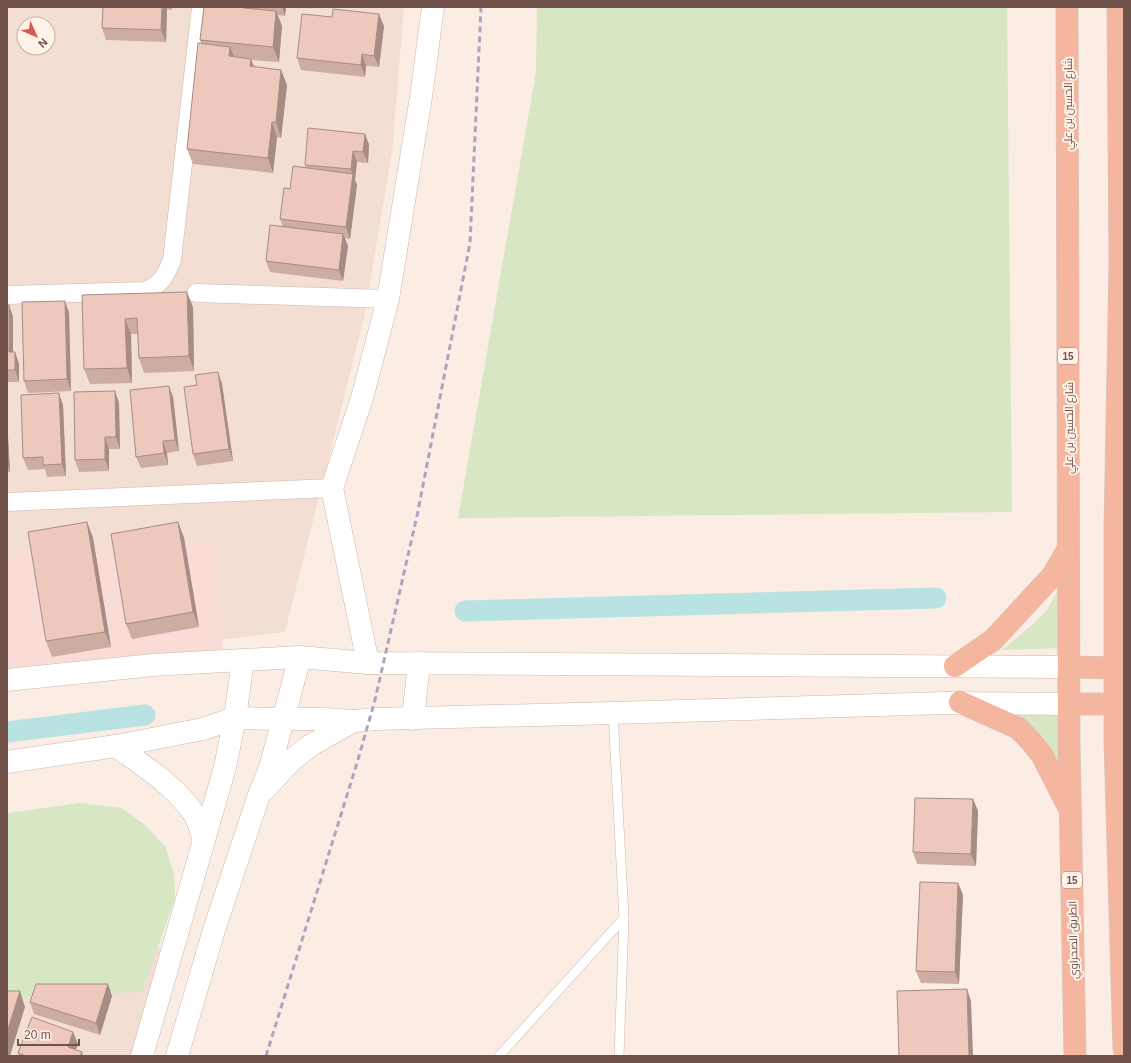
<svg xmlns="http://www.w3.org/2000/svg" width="1131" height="1063" font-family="Arial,Cairo,sans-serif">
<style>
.residential{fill:#f2ded2;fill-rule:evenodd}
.commercial{fill:#fadcd7}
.green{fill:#d8e7c3}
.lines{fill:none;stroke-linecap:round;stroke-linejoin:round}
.canal{stroke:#b9e3e2;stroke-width:21}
.service-casing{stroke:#cdb6ad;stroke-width:10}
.minor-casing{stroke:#cdb6ad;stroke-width:19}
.tertiary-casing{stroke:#cdb6ad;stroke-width:23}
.trunk-casing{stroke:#d4cbc9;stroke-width:23}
.service{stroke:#fff;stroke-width:9}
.minor{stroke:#fff;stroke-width:18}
.tertiary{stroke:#fff;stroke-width:22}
.trunk{stroke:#f4b69e;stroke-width:22}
.rail{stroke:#afa3c3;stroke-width:3;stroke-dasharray:6 4;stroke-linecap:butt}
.wall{fill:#cdaca2}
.shaded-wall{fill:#a78c84}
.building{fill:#eec8bc;stroke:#a78c84}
.labels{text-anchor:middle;stroke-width:4;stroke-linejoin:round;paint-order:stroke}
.shield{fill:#fef2e9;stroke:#9b827a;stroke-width:1}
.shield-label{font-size:10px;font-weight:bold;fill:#71524b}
.street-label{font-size:11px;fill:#71524b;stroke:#fef2e9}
</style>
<rect width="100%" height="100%" fill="#fbede3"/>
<g class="residential">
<path d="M7,7H404L392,152L364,318L285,632L7,666ZM24,24H48V48H24Z"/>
<polygon points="7,948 179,948 144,1056 7,1056"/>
</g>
<polygon class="commercial" points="215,540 224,667 7,690 7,551"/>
<g class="green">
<polygon points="537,7 1007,7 1012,512 458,518 536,72"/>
<polygon points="1061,586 1063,648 1002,650 1032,625 1046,611"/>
<polygon points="1002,712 1060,713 1060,764 1050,749"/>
<polygon points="80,803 122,808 144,824 165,846 174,874 175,899 142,992 40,996 7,999 7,813"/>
</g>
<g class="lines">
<g class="canal">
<polyline points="465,611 936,598"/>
<polyline points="7,732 145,715"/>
</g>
<defs>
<g id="service">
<polyline points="613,713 624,918 619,1056"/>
<polyline points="499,1056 624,918"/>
</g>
<g id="minor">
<polyline points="196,293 388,299"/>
<path d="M7,295L144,291C162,285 165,276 172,260L201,7"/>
<polyline points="7,502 332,488"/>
</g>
<g id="tertiary">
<polyline points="368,663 332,488 362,398 388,299 421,97 433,7"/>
<polyline points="7,680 153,665 243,660 300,657 368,663 1069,667"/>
<polyline points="413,719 419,663"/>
<path d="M116,746C142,765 177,787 194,814C199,822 201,832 204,840"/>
<polyline points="7,762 116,746 203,729 235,718 283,719 324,719 354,721 376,719 613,713 945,703 1069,704"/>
<polyline points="265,789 292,760 311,745 354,721"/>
<polyline points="142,1056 225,767 235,718 243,660"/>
<polyline points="177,1056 214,930 259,795 270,768 300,657"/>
</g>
<g id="trunk">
<polyline points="1067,7 1069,742 1075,1056"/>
<polyline points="1118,7 1120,263 1115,529 1115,742 1124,1049"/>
<polyline points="955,666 993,640 1053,575 1068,549"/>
<polyline points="1069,667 1124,668"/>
<polyline points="960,702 1018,728 1030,740 1042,755 1068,806"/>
<polyline points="1069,704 1124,704"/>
</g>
</defs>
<use href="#service" class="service-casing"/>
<use href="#minor" class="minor-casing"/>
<use href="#tertiary" class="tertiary-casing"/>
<use href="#trunk" class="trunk-casing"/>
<use href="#service" class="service"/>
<use href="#minor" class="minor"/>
<use href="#tertiary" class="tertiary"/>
<use href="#trunk" class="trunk"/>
<polyline class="rail" points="266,1056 357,763 375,700 417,516 470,243 481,7"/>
</g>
<g class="wall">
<polygon points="103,7 172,7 172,10 167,9 166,42 106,40 102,28"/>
<polygon points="204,7 286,7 285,16 278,15 282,26 279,62 251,60 254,67 281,70 287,85 281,138 277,137 273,173 193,164 187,149 201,43 200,40"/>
<polygon points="384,26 379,67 366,66 365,77 301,70 297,58"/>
<polygon points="365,134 369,145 368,163 357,162 355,180 357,185 350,239 345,238 348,246 343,281 270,272 266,261 283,227 280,219 290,189 306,168 305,165"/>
<polygon points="82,295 193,307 194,371 144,373 139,358 138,334 131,334 132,383 90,384 84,369"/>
<polygon points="65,301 69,313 71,391 28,393 24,381"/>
<polygon points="7,305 9,305 13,317 13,352 15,352 19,364 19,382 7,382"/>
<polygon points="222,384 233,461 197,466 193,454 197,385"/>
<polygon points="115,391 119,403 120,449 109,449 109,471 79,472 75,460"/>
<polygon points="173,397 179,451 167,453 168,465 141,468 136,457"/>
<polygon points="63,405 66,476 47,477 45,469 28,470 23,458"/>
<polygon points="7,420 10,472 7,472"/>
<polygon points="87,522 93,538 111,647 52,657 46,641"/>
<polygon points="178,522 184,538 199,627 132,639 126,624"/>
<polygon points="973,799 978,811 976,866 917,864 913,852"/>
<polygon points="958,883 963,895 959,984 921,983 916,971"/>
<polygon points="112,996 100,1035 34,1014 30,1002"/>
<polygon points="73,1032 78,1044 76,1050 83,1056 19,1056 18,1053"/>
</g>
<g class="shaded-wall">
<polygon points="162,7 166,7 167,9 166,42 161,30"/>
<polygon points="244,7 249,7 251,13 244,8"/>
<polygon points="282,7 286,7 285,16"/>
<polygon points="276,11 282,26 279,62 273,47"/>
<polygon points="379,14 384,26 379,67 374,56"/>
<polygon points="230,47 236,62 229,56"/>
<polygon points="362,54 366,66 365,77 361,65"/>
<polygon points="251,59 257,74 250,66"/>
<polygon points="281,70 287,85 281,138 276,122"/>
<polygon points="272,122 277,137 273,173 268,158"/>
<polygon points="365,134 369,145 368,163 363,152"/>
<polygon points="353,151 357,162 355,180 357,185 350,239 346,227 352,174 351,169"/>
<polygon points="343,234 348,246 343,281 339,270"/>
<polygon points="187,292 193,307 194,371 189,356"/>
<polygon points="65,301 69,313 71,391 67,379"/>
<polygon points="9,305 13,317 13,364 9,352"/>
<polygon points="125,319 131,334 132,383 127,368"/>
<polygon points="15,352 19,364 19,382 15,370"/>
<polygon points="218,372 222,384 233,461 229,449"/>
<polygon points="169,386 173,397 179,451 175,440"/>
<polygon points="115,391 119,403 120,449 116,437"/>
<polygon points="59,393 63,405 66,476 62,464"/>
<polygon points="7,420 10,472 7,463"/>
<polygon points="105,437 109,449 109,471 105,459"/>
<polygon points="163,441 167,453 168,465 164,453"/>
<polygon points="87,522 93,538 111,647 105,632"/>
<polygon points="178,522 184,538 199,627 193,612"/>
<polygon points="973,799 978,811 976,866 971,854"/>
<polygon points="958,883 963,895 959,984 955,972"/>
<polygon points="108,984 112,996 100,1035 96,1023"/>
<polygon points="967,989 971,1001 973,1056 969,1056"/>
<polygon points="20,991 25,1007 10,1056 7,1056 7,1032"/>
<polygon points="73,1032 78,1044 73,1056 68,1047"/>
<polygon points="82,1052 83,1056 80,1056"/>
</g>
<g class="building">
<polygon points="103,7 162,7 161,30 102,28"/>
<polygon points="204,7 244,7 244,8 276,11 273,47 200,40"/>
<polygon points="333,9 379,14 374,56 362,54 361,65 297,58 302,14 332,17"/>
<polygon points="198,43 230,47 229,56 251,59 250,66 281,70 276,122 272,122 268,158 187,149"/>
<polygon points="308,128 365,134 363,152 353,151 351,169 305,165"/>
<polygon points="293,166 353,174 346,227 280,219 284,188 290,189"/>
<polygon points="270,225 343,234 339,270 266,261"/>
<polygon points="187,292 189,356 139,358 137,318 125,319 127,368 84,369 82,295"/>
<polygon points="65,301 67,379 24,381 22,302"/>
<polygon points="7,305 9,305 9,352 15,352 15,370 7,370"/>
<polygon points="218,372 229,449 193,454 184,387 197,385 195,375"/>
<polygon points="169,386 175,440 163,441 164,453 136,457 130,390"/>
<polygon points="115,391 116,437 105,437 105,459 75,460 74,392"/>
<polygon points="59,393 62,464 43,465 43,457 23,458 21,395"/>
<polygon points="87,522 105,632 46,641 28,532"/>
<polygon points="178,522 193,612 126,624 111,534"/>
<polygon points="915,798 973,799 971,854 913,852"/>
<polygon points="920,882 958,883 955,972 916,971"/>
<polygon points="36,984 108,984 96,1023 30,1002"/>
<polygon points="967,989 969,1056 899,1056 897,991"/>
<polygon points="7,991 20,991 7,1032"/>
<polygon points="32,1017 73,1032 68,1047 82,1052 80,1056 26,1056 18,1053"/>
</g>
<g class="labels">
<g class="shield">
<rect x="1058" y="348" width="20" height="16" rx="3"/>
<rect x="1062" y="872" width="20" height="16" rx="3"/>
</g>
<g class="shield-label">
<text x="1068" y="360">15</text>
<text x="1072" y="884">15</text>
</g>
<g class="street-label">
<text transform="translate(1068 104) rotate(-90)" y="4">شارع الحسين بن علي</text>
<text transform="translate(1069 428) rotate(-90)" y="4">شارع الحسين بن علي</text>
<text transform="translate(1073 940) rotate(-91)" y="4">الطريق الصحراوي</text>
</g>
</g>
<rect width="1131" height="1063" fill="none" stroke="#71524b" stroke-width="16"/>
<g transform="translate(36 36) rotate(135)"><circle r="19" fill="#fef2e9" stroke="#c6b2aa"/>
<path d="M0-3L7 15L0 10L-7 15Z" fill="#de574f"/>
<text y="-6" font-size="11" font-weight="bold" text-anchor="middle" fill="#71524b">N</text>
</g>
<path d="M18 1039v6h61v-6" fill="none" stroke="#71524b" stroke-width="2"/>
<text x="24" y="1039" font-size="12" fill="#71524b" stroke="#fef2e9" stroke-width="3" paint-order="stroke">20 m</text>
</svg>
